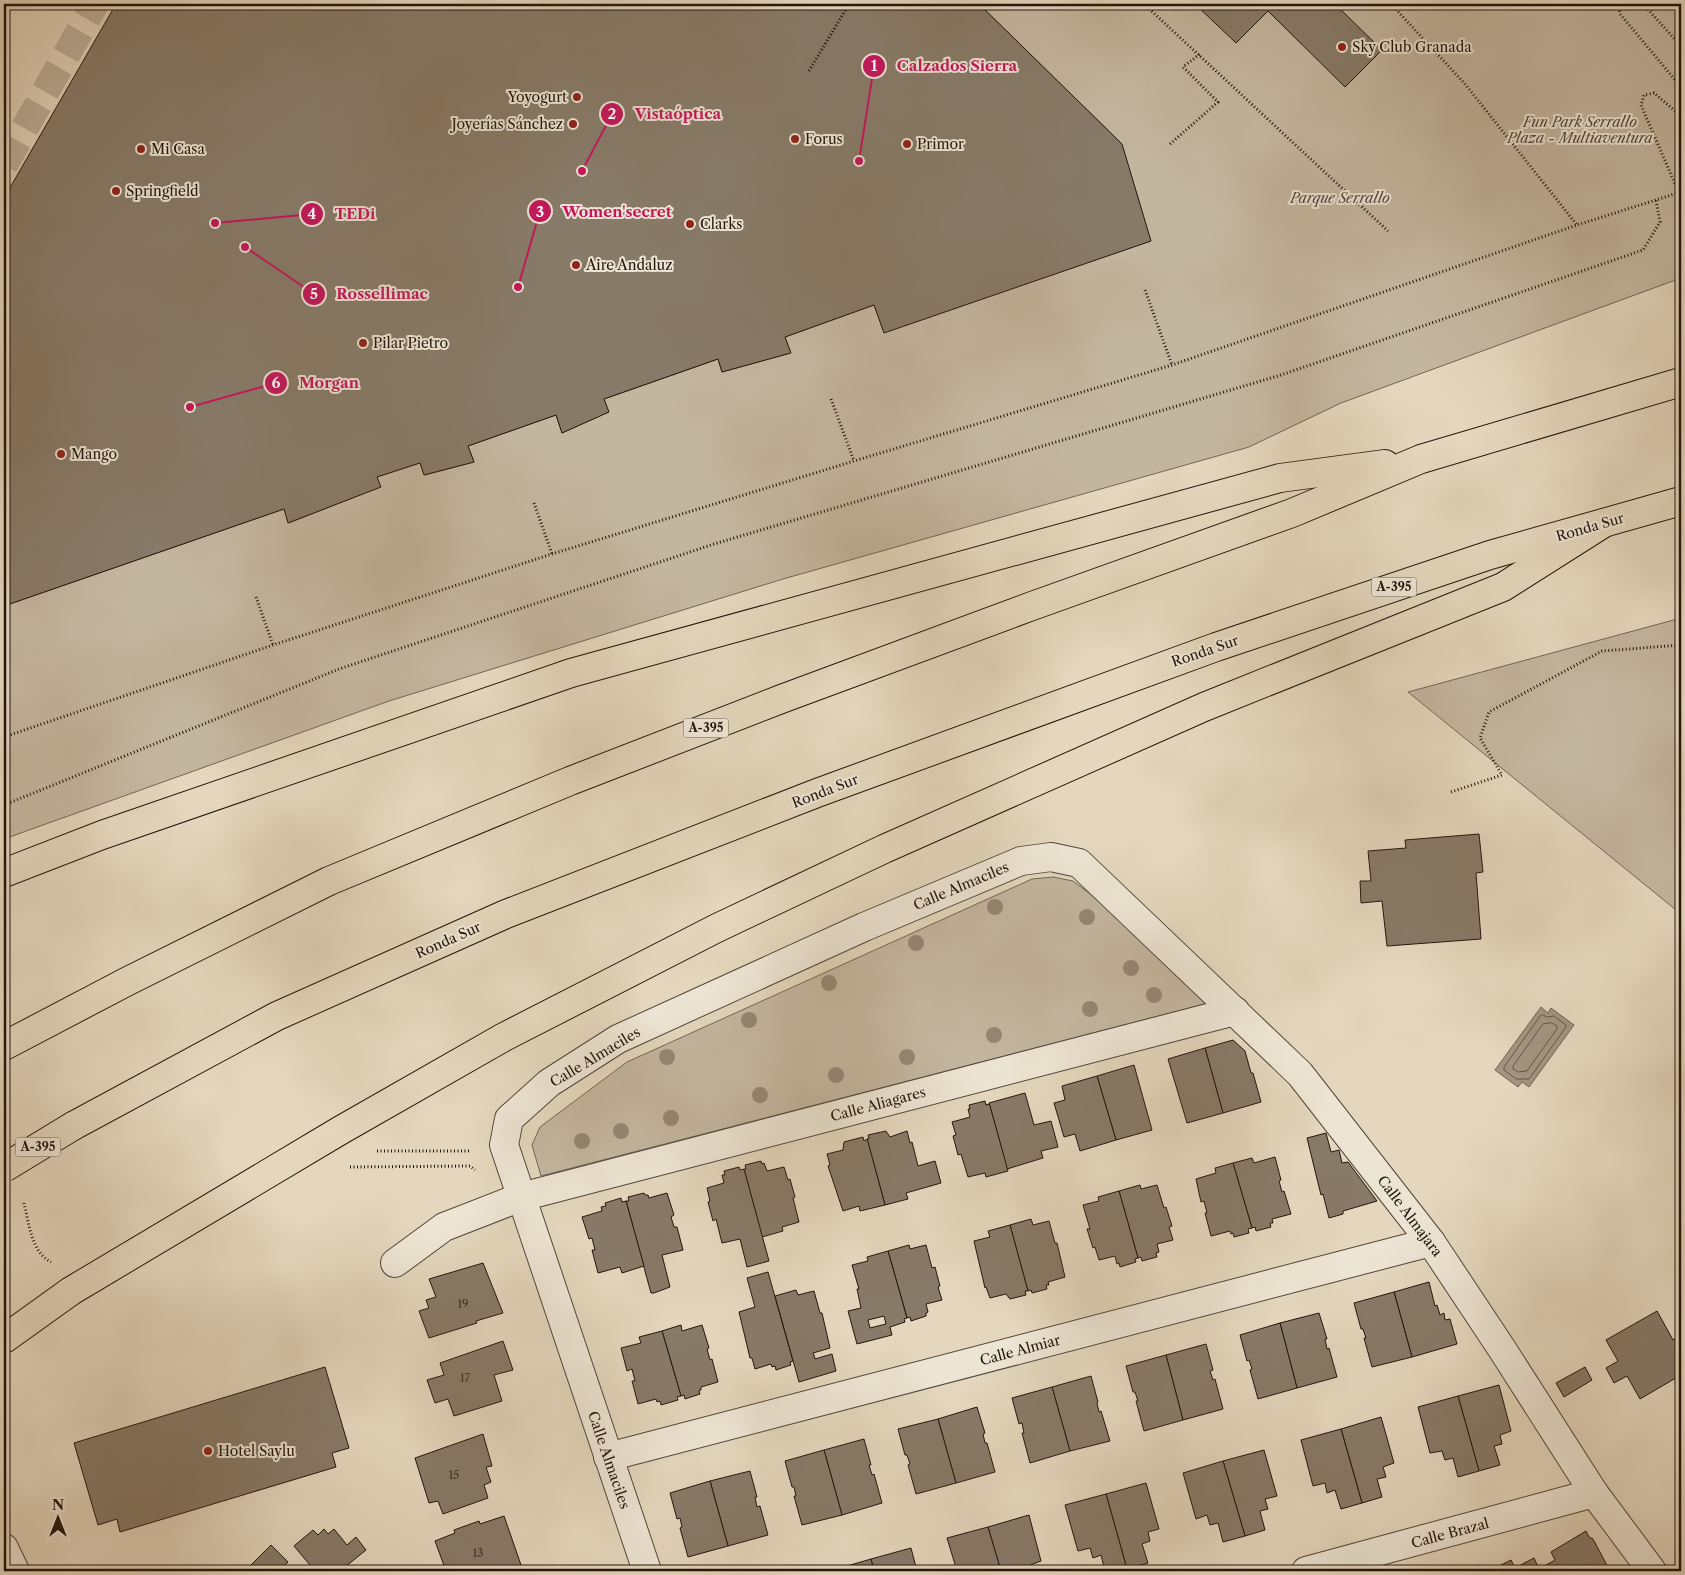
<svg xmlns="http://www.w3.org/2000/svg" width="1685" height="1575" font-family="'Libre Caslon Text',serif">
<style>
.green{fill:#c3b69f;stroke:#726656}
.water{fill:#a29581;stroke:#6f6252}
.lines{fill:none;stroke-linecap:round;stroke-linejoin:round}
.shore{stroke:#625646;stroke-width:1}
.building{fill:#877a68;stroke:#22160c;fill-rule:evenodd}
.minor-tunnel{stroke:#bdb09a;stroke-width:28;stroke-dasharray:28 14;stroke-linecap:butt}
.minor-casing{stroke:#524638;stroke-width:30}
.highway-casing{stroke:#22160c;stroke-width:30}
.path{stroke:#22160c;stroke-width:3;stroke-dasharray:1 2.5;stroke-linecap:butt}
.minor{stroke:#ede5d4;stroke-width:28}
.highway{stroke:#e4d7bd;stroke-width:28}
.highway-bridge-casing{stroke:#22160c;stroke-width:30;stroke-linecap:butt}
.highway-bridge{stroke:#e4d7bd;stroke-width:28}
.tree{fill:#948774}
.poi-dot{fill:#8f2418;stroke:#ede5d4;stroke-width:2}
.labels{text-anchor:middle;stroke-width:4;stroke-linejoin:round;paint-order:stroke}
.number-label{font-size:11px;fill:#3b2f23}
.shield{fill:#ede5d4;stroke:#5f5448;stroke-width:1}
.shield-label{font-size:12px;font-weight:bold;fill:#22160c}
.poi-label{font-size:14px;fill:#22160c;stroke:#ede5d4;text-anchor:start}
.park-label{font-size:14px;font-style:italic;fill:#524638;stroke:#ede5d4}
.street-label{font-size:14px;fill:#22160c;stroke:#ede5d4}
.leader{fill:none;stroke:#c2185b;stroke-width:2}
.callout-dot{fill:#c2185b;stroke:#ede5d4;stroke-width:2}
.mark-label{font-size:15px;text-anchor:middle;font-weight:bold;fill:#fff}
.callout-label{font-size:15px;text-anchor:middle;font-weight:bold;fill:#c2185b;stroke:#ede5d4;stroke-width:4;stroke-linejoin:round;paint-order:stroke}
</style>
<rect width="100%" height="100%" fill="#e4d7bd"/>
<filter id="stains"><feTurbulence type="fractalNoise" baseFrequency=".004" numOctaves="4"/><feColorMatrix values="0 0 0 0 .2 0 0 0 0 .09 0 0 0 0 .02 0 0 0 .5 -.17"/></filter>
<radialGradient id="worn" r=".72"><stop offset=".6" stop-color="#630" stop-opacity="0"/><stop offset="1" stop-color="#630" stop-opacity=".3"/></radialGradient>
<g class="green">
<polygon points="979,4 1681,4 1681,278 1341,403 1249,447 783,579 389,701 4,839 4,606 284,509 289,523 380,487 377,477 420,463 425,475 474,462 468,446 556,415 562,433 608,412 604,399 718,359 722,372 790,353 785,337 874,305 884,332 1122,144"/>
<polygon points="1681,618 1681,914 1408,692"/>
<polygon points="1053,877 1073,881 1089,893 1097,891 1209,1003 541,1176 532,1145 540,1127 627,1062 1032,879"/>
</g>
<polygon class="water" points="1541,1007 1548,1013 1551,1008 1574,1025 1529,1087 1522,1082 1518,1087 1495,1070"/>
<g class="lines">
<g class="shore">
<polygon points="1543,1015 1547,1017 1554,1016 1566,1025 1566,1027 1529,1079 1516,1079 1504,1070 1504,1067 1540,1016"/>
<polygon points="1552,1023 1557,1026 1557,1029 1527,1071 1518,1072 1513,1069 1513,1066 1543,1024"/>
</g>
</g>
<g class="building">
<polygon points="116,4 979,4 1122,144 1151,241 884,333 874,305 785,337 791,353 722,372 718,359 604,399 609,412 562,433 556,415 468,446 474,462 424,475 420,463 377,477 381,487 288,523 284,509 4,606 4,198"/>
<polygon points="1195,4 1335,4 1382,50 1345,87 1268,11 1236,43"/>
<polygon points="1479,834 1483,872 1476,873 1481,939 1387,946 1382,901 1361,903 1360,881 1371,881 1368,851 1406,848 1405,840"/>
<polygon points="1233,1040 1245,1051 1251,1073 1253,1073 1261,1102 1223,1113 1205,1048"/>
<polygon points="1205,1048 1223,1113 1187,1123 1168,1059"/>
<polygon points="1134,1065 1152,1130 1116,1140 1097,1076"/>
<polygon points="1097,1076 1116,1140 1080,1151 1075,1134 1064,1137 1054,1103 1065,1100 1062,1086"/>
<polygon points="1025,1093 1034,1125 1051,1121 1058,1147 1041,1151 1043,1158 1007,1169 989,1103"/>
<polygon points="985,1101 986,1105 989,1104 990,1106 1008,1171 986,1177 985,1173 968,1177 961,1154 958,1155 953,1136 956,1135 952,1122 970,1117 968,1109 970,1109 969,1105"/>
<polygon points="886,1131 890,1137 907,1131 910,1143 912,1142 918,1166 935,1161 941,1183 906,1193 908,1199 885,1205 867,1139 869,1139 868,1135"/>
<polygon points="1326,1133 1331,1152 1339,1150 1342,1163 1348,1162 1377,1201 1343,1211 1343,1214 1329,1218 1323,1194 1321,1195 1307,1138"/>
<polygon points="863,1137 864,1141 867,1139 868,1142 885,1205 860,1211 859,1206 843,1211 828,1166 830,1165 827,1154 843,1150 844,1142"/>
<polygon points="1275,1157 1281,1180 1279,1181 1282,1192 1284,1191 1291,1214 1272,1219 1273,1223 1270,1223 1271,1227 1256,1231 1255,1227 1252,1228 1233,1163 1252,1158 1254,1163"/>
<polygon points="761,1161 762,1164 764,1163 767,1171 784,1167 788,1180 790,1179 795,1197 793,1198 799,1222 782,1227 783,1231 762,1237 744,1169 746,1169 745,1165"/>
<polygon points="1233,1163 1252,1228 1248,1229 1249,1233 1234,1237 1233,1233 1231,1234 1230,1231 1211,1236 1205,1213 1207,1213 1204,1201 1201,1202 1196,1179 1216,1173 1215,1168"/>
<polygon points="739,1167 740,1170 744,1169 769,1261 747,1267 740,1239 722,1243 716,1219 713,1221 708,1202 710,1201 707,1188 724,1183 722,1175 725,1175 724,1171"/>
<polygon points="1140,1185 1141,1189 1157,1185 1164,1208 1166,1207 1172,1226 1169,1227 1173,1240 1157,1244 1159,1252 1156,1253 1157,1257 1142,1261 1141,1257 1138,1258 1119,1191"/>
<polygon points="1119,1191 1138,1258 1135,1259 1136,1262 1120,1267 1119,1263 1117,1264 1115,1256 1099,1260 1095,1247 1093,1248 1087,1229 1090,1229 1083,1205 1099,1201 1098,1197"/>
<polygon points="644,1193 645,1195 648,1195 649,1198 667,1193 674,1215 671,1217 674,1227 677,1227 683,1250 662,1255 670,1287 654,1293 651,1293 626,1201 629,1201 628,1197"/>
<polygon points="621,1198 622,1202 626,1201 644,1266 622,1273 620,1267 598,1273 592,1250 595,1250 592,1238 589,1239 582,1217 602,1211 601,1207 606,1206 605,1203"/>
<polygon points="1031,1219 1033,1225 1049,1221 1055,1243 1057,1243 1065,1277 1048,1282 1049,1285 1046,1285 1047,1289 1032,1293 1031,1290 1028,1291 1027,1288 1010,1225"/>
<polygon points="1010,1225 1028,1291 1025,1291 1026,1295 1010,1299 1006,1294 990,1298 986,1287 985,1288 974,1241 990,1237 988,1231"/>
<polygon points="909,1245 910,1249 926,1245 932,1268 935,1267 940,1286 938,1287 942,1300 926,1304 928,1312 926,1313 926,1316 911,1321 910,1317 907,1318 888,1251"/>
<path d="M888,1251L907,1318L904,1319L905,1322L890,1327L892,1335L857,1344L848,1311L861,1308L857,1289H859L852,1265L868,1261L867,1257ZM884,1316L886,1324L870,1328L868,1320Z"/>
<polygon points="483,1263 503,1313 476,1321 477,1323 429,1338 419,1311 429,1308 426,1300 436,1297 429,1279"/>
<polygon points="768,1272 793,1361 790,1362 791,1365 776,1370 775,1366 772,1367 771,1364 755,1369 752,1358 750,1358 739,1312 755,1307 747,1278"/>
<polygon points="1429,1282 1435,1306 1437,1305 1440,1315 1444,1313 1445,1320 1450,1319 1457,1344 1412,1357 1394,1292"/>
<polygon points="796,1290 798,1295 814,1291 820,1313 822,1313 830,1348 813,1353 814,1355 815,1359 832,1354 836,1371 799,1382 775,1296"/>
<polygon points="1394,1292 1412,1357 1372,1367 1364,1338 1366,1338 1363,1329 1361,1329 1354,1303"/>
<polygon points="1657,1311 1673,1340 1681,1335 1681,1375 1640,1399 1627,1376 1614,1383 1606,1368 1618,1361 1606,1340"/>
<polygon points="1319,1313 1327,1339 1325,1339 1327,1349 1329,1348 1337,1377 1297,1388 1280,1323"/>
<polygon points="1280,1323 1297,1388 1258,1399 1250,1370 1252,1369 1249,1360 1247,1361 1240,1335"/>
<polygon points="681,1325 682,1331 702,1325 709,1348 707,1349 710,1360 712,1359 718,1382 701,1387 701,1390 699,1391 700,1394 685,1399 684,1395 681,1396 662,1331"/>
<polygon points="662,1331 681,1396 677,1397 678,1400 661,1405 660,1401 657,1402 656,1399 638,1404 632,1381 635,1381 632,1369 627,1371 621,1348 641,1343 639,1337"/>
<polygon points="503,1341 513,1370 494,1375 502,1401 454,1416 448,1399 435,1403 427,1380 444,1375 440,1363"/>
<polygon points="1206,1344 1213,1370 1210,1371 1213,1380 1215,1379 1223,1409 1183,1420 1166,1355"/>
<polygon points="1166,1355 1183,1420 1144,1431 1136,1401 1138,1401 1135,1392 1133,1392 1126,1366"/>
<polygon points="325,1367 349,1448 332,1453 336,1467 120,1532 117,1519 98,1525 74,1443"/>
<polygon points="1585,1367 1592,1380 1564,1397 1556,1383"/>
<polygon points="1091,1376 1098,1402 1097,1403 1099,1412 1101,1411 1110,1441 1070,1451 1052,1387"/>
<polygon points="1499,1385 1511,1431 1500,1435 1502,1444 1494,1446 1500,1465 1479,1471 1458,1396"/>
<polygon points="1052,1387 1070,1451 1030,1463 1022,1433 1024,1433 1022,1423 1019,1424 1012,1398"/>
<polygon points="1458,1396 1479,1471 1458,1477 1453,1458 1445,1460 1442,1451 1430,1453 1418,1407"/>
<polygon points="977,1407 985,1433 983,1434 985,1443 987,1443 995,1472 956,1483 938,1419"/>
<polygon points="1381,1417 1394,1463 1383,1467 1386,1477 1377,1479 1382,1497 1362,1503 1341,1429"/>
<polygon points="938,1419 956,1483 916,1494 908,1465 910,1464 907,1455 905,1455 898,1429"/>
<polygon points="1341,1429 1362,1503 1341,1509 1335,1490 1327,1493 1325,1483 1313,1486 1301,1440"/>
<polygon points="483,1434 492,1466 486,1467 491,1482 484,1485 488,1498 443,1514 438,1501 429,1503 415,1458"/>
<polygon points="864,1439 871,1465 869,1465 872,1475 874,1474 882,1503 842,1515 824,1450"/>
<polygon points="824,1450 842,1515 802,1525 794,1496 796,1496 794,1487 792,1487 785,1461"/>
<polygon points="1264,1450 1277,1496 1265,1499 1268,1509 1260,1511 1265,1530 1245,1536 1223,1461"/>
<polygon points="1223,1461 1245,1536 1223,1542 1218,1523 1210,1525 1207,1515 1196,1519 1183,1473"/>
<polygon points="750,1471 757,1497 755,1497 757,1507 760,1506 768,1535 728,1546 710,1481"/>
<polygon points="710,1481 728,1546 688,1557 680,1528 682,1527 680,1518 677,1519 670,1493"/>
<polygon points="1146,1483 1159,1529 1148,1532 1150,1541 1142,1544 1148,1563 1127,1569 1106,1494"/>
<polygon points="1106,1494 1127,1569 1117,1571 1105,1571 1101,1555 1093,1558 1090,1548 1078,1551 1065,1505"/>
<polygon points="1029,1515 1041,1561 1030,1565 1032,1571 1001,1571 988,1527"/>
<polygon points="504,1516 521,1565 503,1571 446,1571 435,1541 455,1533 454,1530 479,1521 480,1524"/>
<polygon points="988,1527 1001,1571 957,1571 947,1538"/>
<polygon points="324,1529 328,1534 334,1529 347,1545 356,1537 366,1550 340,1571 315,1571 294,1546 313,1530 318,1535"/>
<polygon points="1586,1531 1589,1537 1593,1539 1610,1571 1489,1571 1511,1560 1515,1568 1534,1558 1539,1569 1555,1560 1551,1552"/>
<polygon points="271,1545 288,1562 279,1571 245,1571"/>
<polygon points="911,1548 917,1571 874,1571 871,1559"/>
<polygon points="871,1559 874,1571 830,1571"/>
</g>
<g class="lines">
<polyline class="minor-tunnel" points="4,165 95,4"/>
<defs>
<g id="minor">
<polyline points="395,1263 444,1227 521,1197 1235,1011"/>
<polyline points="608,1457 1431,1242"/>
<polyline points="4,1548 15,1571"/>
<polyline points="647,1571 504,1145 509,1119 549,1083 618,1039 864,927 1021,861 1051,857 1079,863 1300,1074 1431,1242 1502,1349 1594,1493 1652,1571"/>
<polyline points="1306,1571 1594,1493"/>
</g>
<g id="highway">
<polyline points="4,873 102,835 571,673 1280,478 1385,464"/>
<polyline points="4,1046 128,981 329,881 570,781 784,698 1032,606 1292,513 1421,459 1681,382"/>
<polyline points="73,1126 277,1016 506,914 817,793 1216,647 1490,555 1681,501"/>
<polyline points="4,1339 71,1291 341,1130 504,1037 717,928 884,849 1204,707 1503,587 1604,523"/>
</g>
</defs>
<use href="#minor" class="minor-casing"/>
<use href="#highway" class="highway-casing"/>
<g class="path">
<polyline points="1144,4 1388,231"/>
<polyline points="1391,4 1465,84 1577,225"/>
<polyline points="1620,4 1619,7 1620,14 1681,87"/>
<polyline points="1643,4 1681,46"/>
<polyline points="809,71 849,4"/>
<polyline points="1170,144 1218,102 1183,67 1200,54"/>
<polyline points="1679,193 1641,105 1644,95 1654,93 1681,116"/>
<polyline points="1145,290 1172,365"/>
<polyline points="831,399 854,461"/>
<polyline points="534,503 552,554"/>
<polyline points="256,597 273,645"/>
<polyline points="4,737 273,645 552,554 854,461 1172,365 1577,225 1681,192"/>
<polyline points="1451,792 1502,775 1480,738 1489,712 1602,651 1681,645"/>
<polyline points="4,805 339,669 714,544 1281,375 1643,250 1660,222 1656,200"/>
<polyline points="377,1151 471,1151"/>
<polyline points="350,1167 470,1166 475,1170"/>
<path d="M24,1203C29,1223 31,1252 51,1262"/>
</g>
<use href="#minor" class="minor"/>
<use href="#highway" class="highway"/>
<defs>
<polyline id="highway-bridge" points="4,1168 73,1126"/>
</defs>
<use href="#highway-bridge" class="highway-bridge-casing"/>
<use href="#highway-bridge" class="highway-bridge"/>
</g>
<g class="tree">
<circle cx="995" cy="907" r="8"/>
<circle cx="1087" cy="917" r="8"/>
<circle cx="916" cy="943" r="8"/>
<circle cx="1131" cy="968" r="8"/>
<circle cx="829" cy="983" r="8"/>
<circle cx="1154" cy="995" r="8"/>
<circle cx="1090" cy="1009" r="8"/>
<circle cx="749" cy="1020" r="8"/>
<circle cx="994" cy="1035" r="8"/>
<circle cx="667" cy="1057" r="8"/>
<circle cx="907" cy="1057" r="8"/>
<circle cx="836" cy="1075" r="8"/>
<circle cx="760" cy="1095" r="8"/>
<circle cx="671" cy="1118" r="8"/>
<circle cx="621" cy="1131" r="8"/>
<circle cx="582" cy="1141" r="8"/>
</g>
<g class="poi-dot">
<circle cx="1342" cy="47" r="5"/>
<circle cx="577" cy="97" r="5"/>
<circle cx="573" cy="124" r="5"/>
<circle cx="795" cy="139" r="5"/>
<circle cx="907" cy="144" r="5"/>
<circle cx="141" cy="149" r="5"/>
<circle cx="116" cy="191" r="5"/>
<circle cx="690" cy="224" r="5"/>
<circle cx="576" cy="265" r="5"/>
<circle cx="363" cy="343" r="5"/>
<circle cx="61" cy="454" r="5"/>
<circle cx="208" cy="1451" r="5"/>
</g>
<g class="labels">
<g class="number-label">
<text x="463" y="1308">19</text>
<text x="465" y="1382">17</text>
<text x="454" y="1479">15</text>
<text x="478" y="1557">13</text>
</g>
<g class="shield">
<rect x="1371.5" y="577.5" width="45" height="19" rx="4"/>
<rect x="683.5" y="718.5" width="45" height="19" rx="4"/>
<rect x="15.5" y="1137.5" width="45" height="19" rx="4"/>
</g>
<g class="shield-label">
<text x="1394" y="591">A-395</text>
<text x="706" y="732">A-395</text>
<text x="38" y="1151">A-395</text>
</g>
<g class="poi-label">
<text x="1352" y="52">Sky Club Granada</text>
<text x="567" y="102" text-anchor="end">Yoyogurt</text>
<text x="563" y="129" text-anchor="end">Joyerías Sánchez</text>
<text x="805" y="144">Forus</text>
<text x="917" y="149">Primor</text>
<text x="151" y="154">Mi Casa</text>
<text x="126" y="196">Springfield</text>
<text x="700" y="229">Clarks</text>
<text x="586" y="270">Aire Andaluz</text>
<text x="373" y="348">Pilar Pietro</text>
<text x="71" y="459">Mango</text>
<text x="218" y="1456">Hotel Saylu</text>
</g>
<g class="park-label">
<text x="1580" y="127">Fun Park Serrallo<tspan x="1580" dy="16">Plaza - Multiaventura</tspan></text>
<text x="1340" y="203">Parque Serrallo</text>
</g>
<g class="street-label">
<text transform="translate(1590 527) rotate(-16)" y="5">Ronda Sur</text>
<text transform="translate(1205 651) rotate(-19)" y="5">Ronda Sur</text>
<text transform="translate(825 791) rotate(-21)" y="5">Ronda Sur</text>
<text transform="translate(961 886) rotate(-23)" y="5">Calle Almaciles</text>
<text transform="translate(448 940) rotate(-24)" y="5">Ronda Sur</text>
<text transform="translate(595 1057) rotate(-31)" y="5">Calle Almaciles</text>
<text transform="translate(878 1104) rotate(-15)" y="5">Calle Aliagares</text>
<text transform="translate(1410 1216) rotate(53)" y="5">Calle Almajara</text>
<text transform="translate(1020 1350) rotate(-15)" y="5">Calle Almiar</text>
<text transform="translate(609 1460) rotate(71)" y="5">Calle Almaciles</text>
<text transform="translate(1450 1533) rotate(-15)" y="5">Calle Brazal</text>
</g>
</g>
<path class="leader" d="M859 161L874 66M582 171L612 114M518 287L540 211M215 223L312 214M245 247L314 294M190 407L276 383"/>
<g class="callout-dot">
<circle cx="859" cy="161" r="5"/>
<circle cx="582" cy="171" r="5"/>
<circle cx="518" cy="287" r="5"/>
<circle cx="215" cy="223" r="5"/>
<circle cx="245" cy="247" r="5"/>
<circle cx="190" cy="407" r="5"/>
<circle cx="874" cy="66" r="12"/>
<circle cx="612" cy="114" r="12"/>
<circle cx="540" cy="211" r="12"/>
<circle cx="312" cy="214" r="12"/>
<circle cx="314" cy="294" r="12"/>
<circle cx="276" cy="383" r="12"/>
</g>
<g class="mark-label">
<text x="874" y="71">1</text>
<text x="612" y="119">2</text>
<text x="540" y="217">3</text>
<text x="312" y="219">4</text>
<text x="314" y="299">5</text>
<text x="276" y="388">6</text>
</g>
<g class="callout-label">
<text x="957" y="71">Calzados Sierra</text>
<text x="678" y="119">Vistaóptica</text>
<text x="617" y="217">Women'secret</text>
<text x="355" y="219">TEDi</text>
<text x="382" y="299">Rossellimac</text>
<text x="329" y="388">Morgan</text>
</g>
<rect width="1685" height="1575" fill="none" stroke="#e4d7bd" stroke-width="20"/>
<rect x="5" y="5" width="1675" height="1565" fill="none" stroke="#22160c" stroke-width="2.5"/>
<rect x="10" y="10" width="1665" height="1555" fill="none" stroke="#22160c"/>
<g transform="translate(58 1518)" stroke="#ede5d4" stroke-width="4" paint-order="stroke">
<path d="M0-4L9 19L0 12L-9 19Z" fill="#22160c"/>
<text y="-8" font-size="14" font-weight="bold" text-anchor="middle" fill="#22160c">N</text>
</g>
<rect width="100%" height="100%" filter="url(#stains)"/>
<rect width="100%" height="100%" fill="url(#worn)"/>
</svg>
